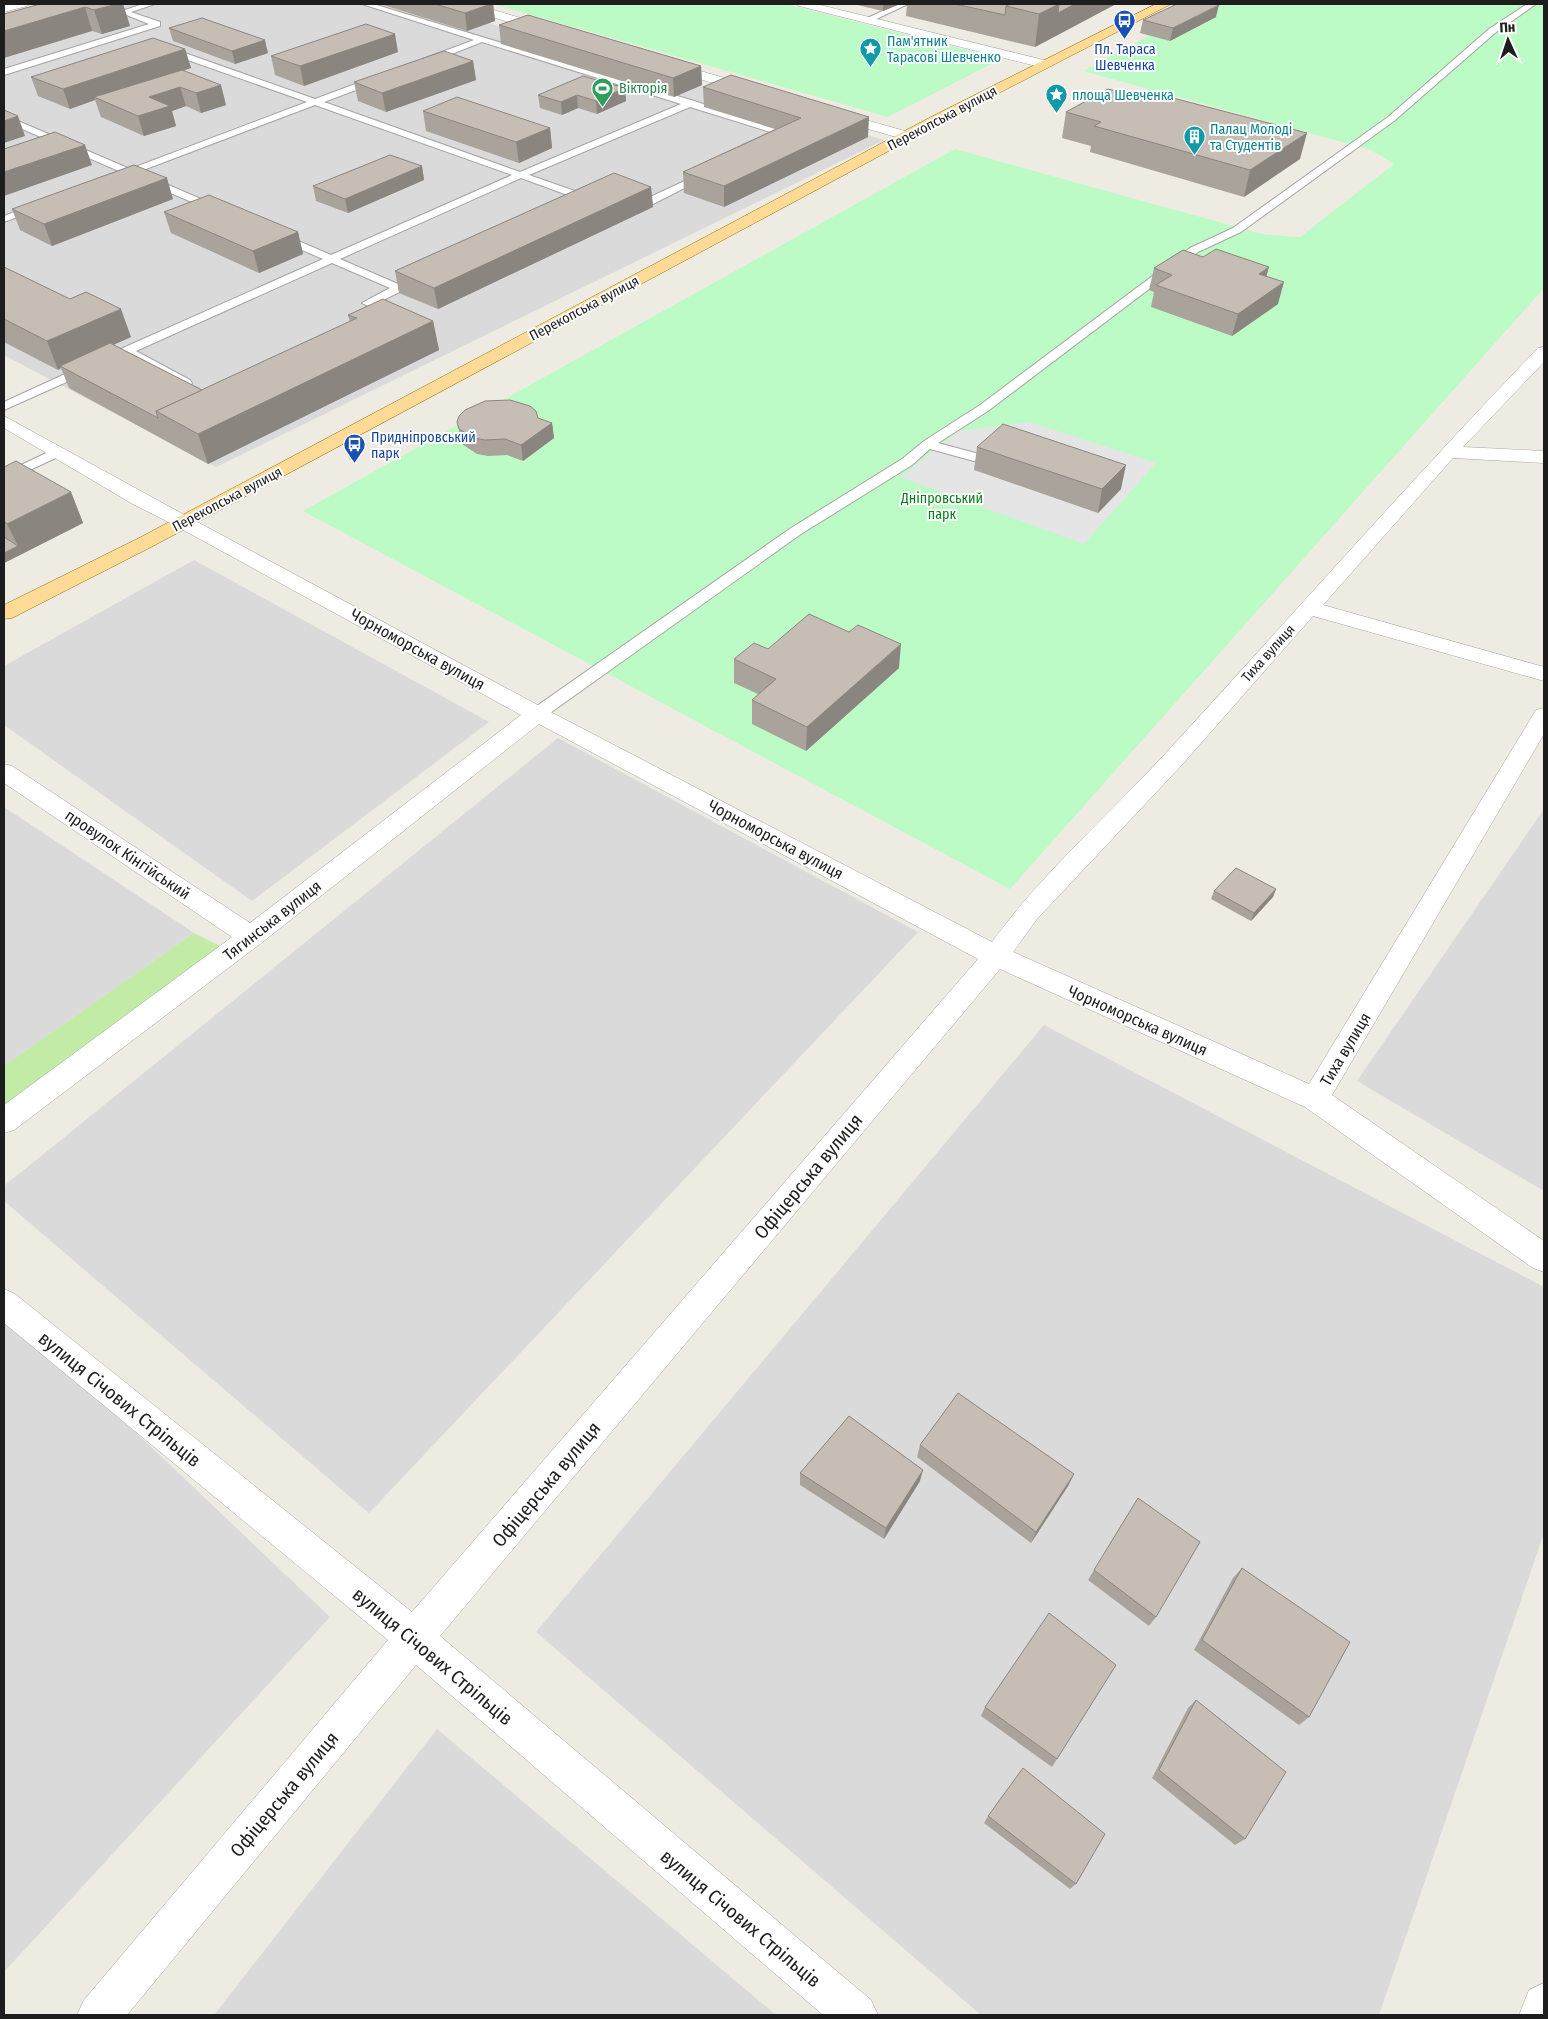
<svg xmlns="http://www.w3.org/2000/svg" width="1548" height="2019" font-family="'Fira Sans Condensed',sans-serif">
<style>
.residential{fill:#dbdada}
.grass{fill:#c2eba6}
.park{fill:#bdfbc6}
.parking{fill:#e5e5e5}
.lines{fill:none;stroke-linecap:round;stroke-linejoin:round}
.service-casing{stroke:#a4a4a4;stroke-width:2}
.minor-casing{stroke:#a4a4a4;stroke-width:1}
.tertiary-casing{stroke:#a4a4a4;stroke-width:1}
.primary-casing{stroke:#957000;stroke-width:1}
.service{fill:#fff;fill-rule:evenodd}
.minor{fill:#fff;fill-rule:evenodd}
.tertiary{fill:#fff;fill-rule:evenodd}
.primary{fill:#feda97;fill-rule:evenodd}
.wall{fill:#aaa39c}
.shaded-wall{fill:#8b857f}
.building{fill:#c6beb5;stroke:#8b857f}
.labels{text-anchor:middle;stroke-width:4;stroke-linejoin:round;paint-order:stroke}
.far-culture-label{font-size:14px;fill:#0d838f;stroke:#fff;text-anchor:start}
.far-transit-label{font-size:14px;fill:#164399;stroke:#fff}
.far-leisure-label{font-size:14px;fill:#27864d;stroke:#fff;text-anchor:start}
.far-street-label{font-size:14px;fill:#1d1d1d;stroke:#fff}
.far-park-label{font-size:14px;fill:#087d1b;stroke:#fff}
.street-label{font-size:16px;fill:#1d1d1d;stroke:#fff}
.near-street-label{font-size:19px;fill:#1d1d1d;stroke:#fff}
</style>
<rect width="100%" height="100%" fill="#eeebe2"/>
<g class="residential">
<polygon points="62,4 424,4 884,140 216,467 4,355 4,22"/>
<polygon points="194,560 489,722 252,901 4,725 4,666"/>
<polygon points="558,738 918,932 369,1513 4,1201 4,1186"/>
<polygon points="4,807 194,933 4,1066"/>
<polygon points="1544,809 1544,1191 1357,1081"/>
<polygon points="1044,1025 1544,1287 1544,1533 1379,2015 981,2015 536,1632"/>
<polygon points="4,1307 330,1617 4,1972"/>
<polygon points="437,1729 776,2015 214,2015"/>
</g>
<polygon class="grass" points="194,933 222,947 4,1107 4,1066"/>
<g class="park">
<polygon points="493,4 786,4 1001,59 888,117"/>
<polygon points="1209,4 1544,4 1544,288 1010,889 303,511 955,149 1262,234 1300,237 1394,164 1371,150 1083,71"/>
</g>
<polygon class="parking" points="1030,422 1156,463 1084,544 900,477 959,431"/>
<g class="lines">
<defs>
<g id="service">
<polygon points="143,4 155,4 131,12 160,22 160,26 4,75 4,69 149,24 119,12"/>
<polygon points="362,4 373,4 694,101 793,134 782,141 776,141 774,139 780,135 690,107 529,175 592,197 592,201 584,201 521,178 340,259 398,284 418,275 426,275 426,279 377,303 397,312 397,316 389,316 362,303 390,288 332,263 136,351 190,380 192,383 190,386 182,386 127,355 115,356 115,352 123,348 323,259 274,238 274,234 282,234 331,255 512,175 315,105 138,172 222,208 222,212 218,213 130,176 114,179 114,175 121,172 4,121 4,115 130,169 307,102 162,51 161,49 165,46 315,99 374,77 380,77 380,81 324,102 520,172 681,104 482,42 429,63 423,63 423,59 474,40"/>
<polygon points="898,4 908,4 870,22 863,20"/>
<polygon points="1527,4 1536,4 1495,33 1394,121 1241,232 1198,252 988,411 938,443 979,454 980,457 979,460 974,461 930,449 912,465 801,534 543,718 531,718 529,714 531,710 791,528 902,459 924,441 980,405 1190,248 1233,228 1388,117 1489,29"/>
<polygon points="704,172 712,174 653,204 645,204 624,195 629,192 648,198"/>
<polygon points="38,203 43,206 42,208 4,222 4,216"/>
<polygon points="87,364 91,365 91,371 4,410 4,402"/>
<polygon points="57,448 62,449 63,452 62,455 4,482 4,473"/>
</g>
<g id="minor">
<polygon points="455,4 473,4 555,28 557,31 555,34 547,34 457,6"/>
<polygon points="797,4 816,4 1048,61 1050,64 1044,68 799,6"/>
<polygon points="666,61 759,88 761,91 754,95 662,68 660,65 662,62"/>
<polygon points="834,111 912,133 914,136 907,140 829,118 827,115 829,112"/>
<path d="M1544,347V362L1463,447L1544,451V463L1453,458L1323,605L1544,667V681L1313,616L1180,767L1037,919L1013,952L1309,1084L1533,715L1536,710L1544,708V734L1332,1095L1544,1241V1272L1533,1268L1305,1107L1000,969L440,1636L871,2000L878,2015H823L416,1665L127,2015H77L84,2000L388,1640L4,1323V1289L15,1294L412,1612L978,959L539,724L260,944L14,1130L4,1133V1105L232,937L4,783V764L12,766L250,923L521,715L176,526L173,522L176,518H190L545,709L992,942C1042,873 1107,817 1165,754C1289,619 1410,481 1538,348Z"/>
<polygon points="1544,1983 1544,2015 1519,2015 1529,1990"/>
</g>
<g id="tertiary">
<polygon points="10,4 29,4 27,6 4,12 4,5"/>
<polygon points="4,416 190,518 193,522 190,526 176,526 131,503 4,428"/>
</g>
<polygon id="primary" points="1156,4 1171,4 939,124 155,545 12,618 4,619 4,605 141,537 929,118"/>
</defs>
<use href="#service" class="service-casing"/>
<use href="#minor" class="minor-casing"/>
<use href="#tertiary" class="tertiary-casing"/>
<use href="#primary" class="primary-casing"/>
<use href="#service" class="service"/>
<use href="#minor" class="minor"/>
<use href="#tertiary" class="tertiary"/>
<use href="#primary" class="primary"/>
</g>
<g class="wall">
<polygon points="123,4 130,26 102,34 92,31 4,14"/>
<polygon points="380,4 493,4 495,21 467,31"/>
<polygon points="853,4 900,4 883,11"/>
<polygon points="907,4 1116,4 1035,47 906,16"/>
<polygon points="1216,17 1170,41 1140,33 1143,20"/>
<polygon points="499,25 701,66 702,85 674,97 501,44"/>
<polygon points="169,28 268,53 235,64 173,41"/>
<polygon points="185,49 191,68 184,70 226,105 201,113 186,106 172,111 176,126 144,136 101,117 95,100 70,109 38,96 31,77"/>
<polygon points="398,52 304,86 275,75 271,56"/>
<polygon points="473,61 476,80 386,112 358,101 354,82"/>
<polygon points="703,87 868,137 724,207 684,193 683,172 775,129 704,107"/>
<polygon points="625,88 626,101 597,114 578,108 562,115 540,108 538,95"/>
<polygon points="423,111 550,128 552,148 519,163 426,131"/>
<polygon points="1066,112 1300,159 1244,197 1090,152 1091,146 1062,138"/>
<polygon points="422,166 424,180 348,213 316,201 313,186"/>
<polygon points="651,187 653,207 438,309 399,293 395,271"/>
<polygon points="173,199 52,246 20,230 12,209"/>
<polygon points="164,212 298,232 303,254 259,273 171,233"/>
<polygon points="1203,257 1266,276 1278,304 1232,336 1151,307 1154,292 1149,290 1154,268"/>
<polygon points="4,267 131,337 113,345 202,390 350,322 348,315 433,321 439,350 208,464 69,388 61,368 58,370 4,342"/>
<polygon points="538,418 552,423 554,438 523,461 507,455 488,456 477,454 462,444 457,422"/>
<polygon points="977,447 1121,489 1098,513 974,470"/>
<polygon points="4,467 71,492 83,523 4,563"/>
<polygon points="768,649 899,668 806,751 752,724 752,700 758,694 734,683 734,659"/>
<polygon points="1276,889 1273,897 1251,921 1211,899 1214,891"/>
<polygon points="920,1445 1074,1474 1068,1486 1031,1543 917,1457"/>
<polygon points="800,1473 920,1481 884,1539 800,1485"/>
<polygon points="1242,1568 1309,1717 1299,1725 1194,1650 1233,1578"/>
<polygon points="1094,1570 1156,1617 1149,1626 1088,1580"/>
<polygon points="1196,1700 1245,1839 1235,1845 1152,1778 1188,1708"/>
<polygon points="985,1707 1057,1759 1052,1767 981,1716"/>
<polygon points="988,1816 1076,1884 1070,1889 984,1823"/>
</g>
<g class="shaded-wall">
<polygon points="117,4 123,4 130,26 102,34 94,10"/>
<polygon points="491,4 493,4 495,21 467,31 465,13"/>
<polygon points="886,4 900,4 883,11 883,5"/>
<polygon points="1059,4 1116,4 1035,47 1039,14"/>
<polygon points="1219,5 1216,17 1170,41 1173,28"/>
<polygon points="85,7 92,31 4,58 4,31"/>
<polygon points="395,34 398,52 304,86 300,66"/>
<polygon points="265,40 268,53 235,64 232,51"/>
<polygon points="185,49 191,68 99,99 94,97 95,100 70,109 63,89"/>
<polygon points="473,61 476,80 386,112 382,93"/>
<polygon points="701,66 702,85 674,97 673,78"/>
<polygon points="221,85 226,105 201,113 196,93"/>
<polygon points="180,87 186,106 172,111 176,126 144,136 138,116 149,97"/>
<polygon points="625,88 626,101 597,114 596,101"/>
<polygon points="577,95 578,108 562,115 561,102"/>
<polygon points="18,116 25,136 4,143 4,121"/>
<polygon points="869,117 868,137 724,207 724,186"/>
<polygon points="550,128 552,148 519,163 516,142"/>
<polygon points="1307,133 1300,159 1244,197 1250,170"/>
<polygon points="85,145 92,165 4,196 4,172"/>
<polygon points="422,166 424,180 348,213 345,199"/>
<polygon points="167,178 173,199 52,246 44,224"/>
<polygon points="651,187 653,207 438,309 434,288"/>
<polygon points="298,232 303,254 259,273 253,251"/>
<polygon points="1269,267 1263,289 1259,274"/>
<polygon points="1284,282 1278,304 1232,336 1238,314"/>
<polygon points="121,309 131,337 63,367 60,366 61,368 58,370 47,341"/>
<polygon points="433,321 439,350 208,464 198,434"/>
<polygon points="552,423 554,438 523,461 521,445"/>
<polygon points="1126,465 1121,489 1098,513 1102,489"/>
<polygon points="71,492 83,523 22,554 7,524"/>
<polygon points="18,546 22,554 4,563 4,553"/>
<polygon points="901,644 899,668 806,751 807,727"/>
<polygon points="1276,889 1273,897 1251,921 1254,913"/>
<polygon points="923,1470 920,1481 884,1539 886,1528"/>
<polygon points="1074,1474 1068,1486 1031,1543 1036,1532"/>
</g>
<g class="building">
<polygon points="40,4 117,4 94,10 85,7 4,31 4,14"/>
<polygon points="435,4 491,4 465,13"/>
<polygon points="955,4 1011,4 1006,6 1005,15"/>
<polygon points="1011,4 1059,4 1039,14 1006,6"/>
<polygon points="1057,4 1075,4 1058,13 1059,4"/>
<polygon points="1177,4 1214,4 1219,5 1173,28 1143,20"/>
<polygon points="528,15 701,66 673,78 499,25"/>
<polygon points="202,18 265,40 232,51 169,28"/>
<polygon points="366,24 395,34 300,66 271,56"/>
<polygon points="153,38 185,49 63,89 31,77"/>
<polygon points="444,51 473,61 382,93 354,82"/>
<polygon points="182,70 221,85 196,93 180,87 149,97 170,106 138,116 94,97"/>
<polygon points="731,75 869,117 724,186 683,172 801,118 703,87"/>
<polygon points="583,76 625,88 596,101 577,95 561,102 538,95"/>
<polygon points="1108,89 1144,98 1154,93 1307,133 1250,170 1094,126 1101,122 1066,112"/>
<polygon points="457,97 550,128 516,142 423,111"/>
<polygon points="4,110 18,116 4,121"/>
<polygon points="55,132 85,145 4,172 4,149"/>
<polygon points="390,155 422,166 345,199 313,186"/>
<polygon points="134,165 167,178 44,224 12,209"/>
<polygon points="614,173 651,187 434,288 395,271"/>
<polygon points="209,195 298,232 253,251 164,212"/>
<polygon points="1216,249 1269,267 1259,274 1284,282 1238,314 1156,285 1172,275 1154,268 1183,250 1203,257"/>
<polygon points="4,267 70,299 86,292 121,309 47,341 4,319"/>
<polygon points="383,299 433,321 198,434 156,411 357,318 348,315"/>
<polygon points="110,343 202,390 156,411 158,418 60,366"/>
<polygon points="510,400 530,406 536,411 538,418 552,423 521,445 505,439 485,440 474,438 459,429 457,422 459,416 465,410 485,401"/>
<polygon points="1003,424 1126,465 1102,489 977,447"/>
<polygon points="16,461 71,492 7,524 4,521 4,467"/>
<polygon points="4,537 18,546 4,553"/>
<polygon points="809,614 849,632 858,625 901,644 807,727 752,700 776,679 734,659 754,643 768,649"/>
<polygon points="1236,868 1276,889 1254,913 1214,891"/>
<polygon points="958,1393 1074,1474 1036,1532 920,1445"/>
<polygon points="849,1416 923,1470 886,1528 800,1473"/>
<polygon points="1138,1498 1200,1542 1156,1617 1094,1570"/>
<polygon points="1242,1568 1350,1642 1309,1717 1202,1640"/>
<polygon points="1049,1613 1116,1665 1057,1759 985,1707"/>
<polygon points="1196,1700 1286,1772 1245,1839 1159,1770"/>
<polygon points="1023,1768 1105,1834 1076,1884 988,1816"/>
</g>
<defs>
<symbol id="bus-pin" viewBox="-11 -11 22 30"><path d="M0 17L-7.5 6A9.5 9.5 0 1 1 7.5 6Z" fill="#1a4fb4" stroke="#fff"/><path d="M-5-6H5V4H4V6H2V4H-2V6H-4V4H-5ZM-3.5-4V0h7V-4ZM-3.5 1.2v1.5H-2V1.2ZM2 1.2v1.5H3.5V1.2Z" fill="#fff"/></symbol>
<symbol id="sight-pin" viewBox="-11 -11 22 30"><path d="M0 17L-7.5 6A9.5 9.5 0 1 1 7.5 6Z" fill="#0f9aa8" stroke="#fff"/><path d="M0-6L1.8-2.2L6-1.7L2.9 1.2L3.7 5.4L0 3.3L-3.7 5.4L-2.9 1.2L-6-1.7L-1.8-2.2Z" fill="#fff"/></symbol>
<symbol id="stadium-pin" viewBox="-11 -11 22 30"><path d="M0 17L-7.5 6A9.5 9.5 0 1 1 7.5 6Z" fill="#2e9e5b" stroke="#fff"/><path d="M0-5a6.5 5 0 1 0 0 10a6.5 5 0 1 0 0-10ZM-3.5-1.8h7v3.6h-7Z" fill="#fff"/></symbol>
<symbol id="building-pin" viewBox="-11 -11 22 30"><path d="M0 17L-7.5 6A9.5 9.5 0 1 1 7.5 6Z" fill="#0f9aa8" stroke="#fff"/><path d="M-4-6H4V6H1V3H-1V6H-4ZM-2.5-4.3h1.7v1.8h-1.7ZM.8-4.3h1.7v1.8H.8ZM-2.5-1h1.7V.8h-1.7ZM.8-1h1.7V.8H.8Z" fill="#fff"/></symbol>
</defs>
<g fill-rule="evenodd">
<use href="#bus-pin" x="1112" y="8" width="25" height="34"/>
<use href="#sight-pin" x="858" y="36" width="25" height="34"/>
<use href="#stadium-pin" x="590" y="76" width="25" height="34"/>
<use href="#sight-pin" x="1044" y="82" width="25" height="34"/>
<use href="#building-pin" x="1182" y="124" width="25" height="34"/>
<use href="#bus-pin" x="342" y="432" width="25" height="34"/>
</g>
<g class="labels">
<g class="far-culture-label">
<text x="887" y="46">Пам'ятник<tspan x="887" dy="16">Тарасові Шевченко</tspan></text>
<text x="1072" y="100">площа Шевченка</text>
<text x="1210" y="134">Палац Молоді<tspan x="1210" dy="16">та Студентів</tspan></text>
</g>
<g class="far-transit-label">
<text x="1125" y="54">Пл. Тараса<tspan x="1125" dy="16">Шевченка</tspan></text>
<text x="371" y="442" text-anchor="start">Придніпровський<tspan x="371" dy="16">парк</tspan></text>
</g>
<g class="far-leisure-label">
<text x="619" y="93">Вікторія</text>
</g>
<g class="far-street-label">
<text transform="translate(942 118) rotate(-28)" y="5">Перекопська вулиця</text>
<text transform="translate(584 308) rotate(-28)" y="5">Перекопська вулиця</text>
<text transform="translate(227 499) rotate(-28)" y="5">Перекопська вулиця</text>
<text transform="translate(1268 653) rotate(-48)" y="5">Тиха вулиця</text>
</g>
<g class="far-park-label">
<text x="942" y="503">Дніпровський<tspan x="942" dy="16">парк</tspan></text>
</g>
<g class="street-label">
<text transform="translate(418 649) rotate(29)" y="6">Чорноморська вулиця</text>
<text transform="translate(776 839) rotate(28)" y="6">Чорноморська вулиця</text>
<text transform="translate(128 854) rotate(34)" y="6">провулок Кінгійський</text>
<text transform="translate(272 920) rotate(-38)" y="6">Тягинська вулиця</text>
<text transform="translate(1138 1020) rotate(24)" y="6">Чорноморська вулиця</text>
<text transform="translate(1345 1049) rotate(-59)" y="6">Тиха вулиця</text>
</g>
<g class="near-street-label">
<text transform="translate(808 1176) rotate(-50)" y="7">Офіцерська вулиця</text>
<text transform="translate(120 1399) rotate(39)" y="7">вулиця Січових Стрільців</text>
<text transform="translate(546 1484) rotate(-50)" y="7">Офіцерська вулиця</text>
<text transform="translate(433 1656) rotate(40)" y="7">вулиця Січових Стрільців</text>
<text transform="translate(284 1794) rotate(-50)" y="7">Офіцерська вулиця</text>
<text transform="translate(741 1918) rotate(40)" y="7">вулиця Січових Стрільців</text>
</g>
</g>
<rect width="1548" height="2019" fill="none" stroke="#1d1d1d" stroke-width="10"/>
<g transform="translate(1508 40) rotate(357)" stroke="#ffffff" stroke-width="4" paint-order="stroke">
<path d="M0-4L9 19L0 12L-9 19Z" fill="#1d1d1d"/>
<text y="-8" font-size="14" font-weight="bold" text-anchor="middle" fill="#1d1d1d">Пн</text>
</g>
</svg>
